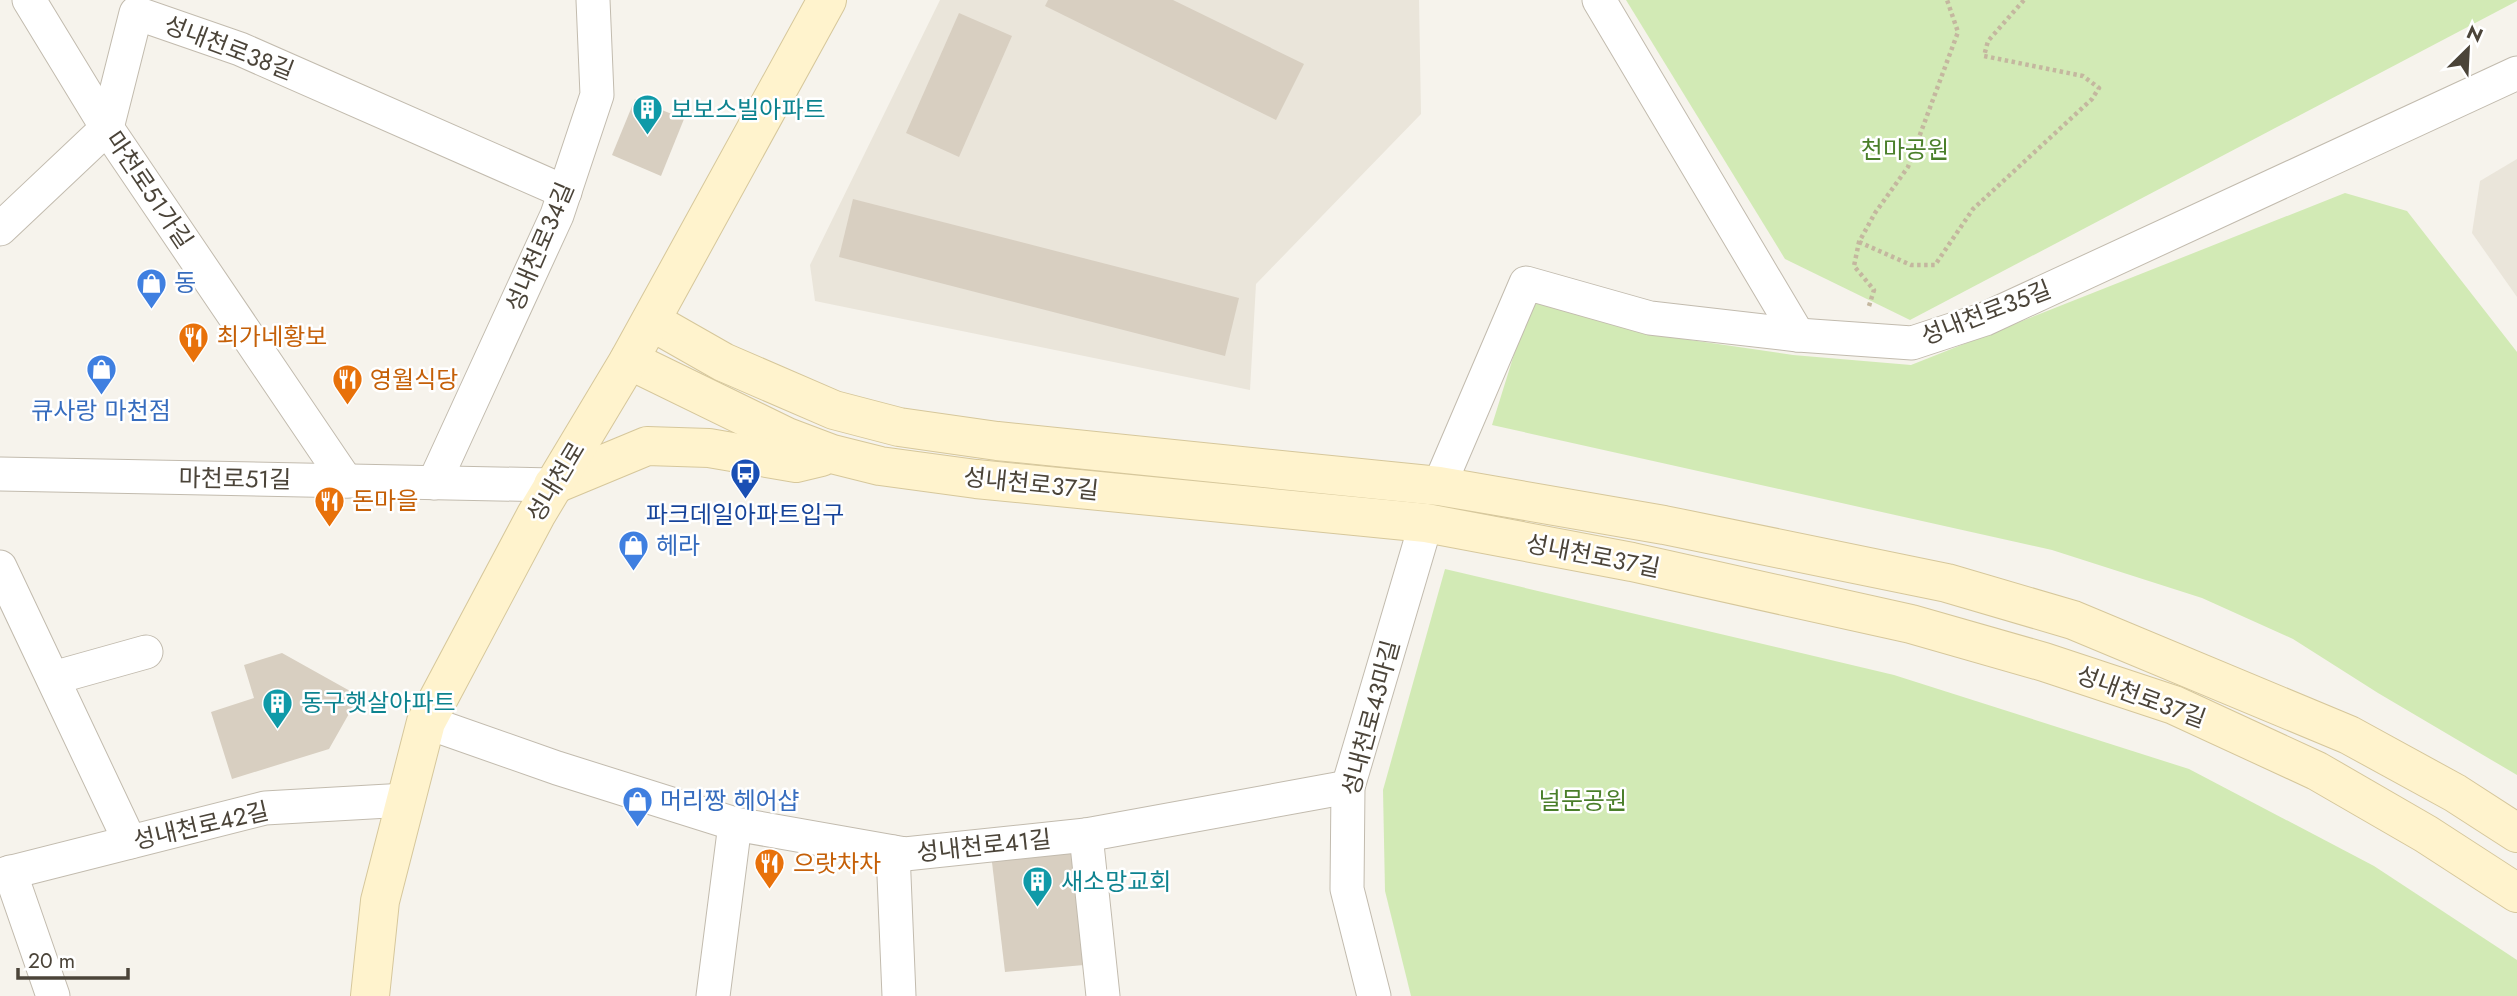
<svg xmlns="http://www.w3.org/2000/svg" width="2517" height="996" font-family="Jost,'Noto Sans KR',sans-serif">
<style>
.residential{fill:#eae5da}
.green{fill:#d2eab5}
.building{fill:#d8cfc1}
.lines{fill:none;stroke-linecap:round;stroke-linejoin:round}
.street-casing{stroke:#c2bbae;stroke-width:35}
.secondary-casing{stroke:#d6c79b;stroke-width:40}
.path{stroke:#c4b79f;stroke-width:4.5;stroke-dasharray:3.5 3.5;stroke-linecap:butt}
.street{stroke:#fff;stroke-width:33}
.secondary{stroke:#fff3cd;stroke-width:38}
.labels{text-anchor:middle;stroke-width:5;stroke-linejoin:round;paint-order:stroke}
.street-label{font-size:24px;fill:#4b4439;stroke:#fff}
.culture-label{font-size:24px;fill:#0d838f;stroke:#fff;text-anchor:start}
.park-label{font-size:24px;fill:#4a7f2a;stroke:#fff}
.shop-label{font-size:24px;fill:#366cbe;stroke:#fff;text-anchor:start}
.food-label{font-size:24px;fill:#c56008;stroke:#fff;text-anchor:start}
.transit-label{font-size:24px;fill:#164399;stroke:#fff}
</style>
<rect width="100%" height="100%" fill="#f6f3ec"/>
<g class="residential">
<polygon points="940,0 1419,0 1421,114 1256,284 1250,390 815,301 810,265"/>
<polygon points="2517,159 2517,297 2472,233 2480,181"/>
</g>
<g class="green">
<polygon points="1626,0 2517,0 2517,1 1910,320 1785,259"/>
<polygon points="2345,193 2407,211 2517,352 2517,775 2378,693 2293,639 2202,598 2052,550 1492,425 1531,300 1649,334 1793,355 1911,365"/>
<polygon points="1445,569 1894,675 2189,769 2374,866 2517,960 2517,996 1411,996 1385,891 1383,790"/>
</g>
<g class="building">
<polygon points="1048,0 1173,0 1304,64 1276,120 1045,6"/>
<polygon points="959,13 1012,36 959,157 906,133"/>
<polygon points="635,99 684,119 661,176 612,155"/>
<polygon points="853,199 1239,298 1225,356 839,257"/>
<polygon points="282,653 359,696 329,749 232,779 211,712 254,698 244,665"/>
<polygon points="1071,846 1084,965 1005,972 991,854"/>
</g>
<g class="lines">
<defs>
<g id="street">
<polyline points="29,0 107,128 346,481"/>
<polyline points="1599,0 1798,335"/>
<polyline points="0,229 107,128 136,13 240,49 565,192"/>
<polyline points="0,474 553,485"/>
<polyline points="434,483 557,215 597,95 593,0"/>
<polyline points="1439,486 1526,283 1650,318 1798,335 1912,343 1985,319 2517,73"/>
<polyline points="0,567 130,842"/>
<polyline points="53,678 146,652"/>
<polyline points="426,722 557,768 735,824 905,854 1086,835 1348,787"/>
<polyline points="1086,835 1103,996"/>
<polyline points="893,852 899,996"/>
<polyline points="10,872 53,996"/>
<polyline points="0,875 265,808 406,800"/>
<polyline points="713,996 735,824"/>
<polyline points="1374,996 1347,889 1348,787 1426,523"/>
</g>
<g id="secondary">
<polyline points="651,321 723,362 834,410 899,427 997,441 1439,486 1664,525 1947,583 2073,620 2349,735 2455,793 2517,833"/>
<polyline points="629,360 787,437 832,454 880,466 976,479 1426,523 1632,562 1911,624 2044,662 2174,705 2317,771 2426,834 2517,893"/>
<polyline points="553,485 647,446 709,448 796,463 821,457"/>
<polyline points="370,996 380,901 426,722 536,515 629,360 827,0"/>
</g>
</defs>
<use href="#street" class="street-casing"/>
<use href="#secondary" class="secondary-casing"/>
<g class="path">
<polyline points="1859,242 1911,265 1935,265 1973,209 2092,99 2099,88 2083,76 1984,56 1988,41 2024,0"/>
<polyline points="1869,306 1874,290 1854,266 1859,242 1875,213 1908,167 1958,32 1947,0"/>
</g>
<use href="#street" class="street"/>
<use href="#secondary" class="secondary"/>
</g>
<defs>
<symbol id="building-pin" viewBox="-11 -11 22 30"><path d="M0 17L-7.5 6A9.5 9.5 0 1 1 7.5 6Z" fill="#0f9aa8" stroke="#fff"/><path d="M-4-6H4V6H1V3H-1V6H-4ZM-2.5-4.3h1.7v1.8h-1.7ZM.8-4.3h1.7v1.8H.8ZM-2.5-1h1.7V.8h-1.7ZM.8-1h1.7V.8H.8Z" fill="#fff"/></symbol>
<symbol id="shop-pin" viewBox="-11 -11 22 30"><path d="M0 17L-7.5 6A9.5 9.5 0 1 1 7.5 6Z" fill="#3f7fe0" stroke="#fff"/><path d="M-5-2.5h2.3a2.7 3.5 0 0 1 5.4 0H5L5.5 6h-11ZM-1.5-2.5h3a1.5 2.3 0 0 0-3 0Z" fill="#fff"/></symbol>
<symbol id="restaurant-pin" viewBox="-11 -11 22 30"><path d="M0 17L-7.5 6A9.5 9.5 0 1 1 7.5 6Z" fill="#e8710a" stroke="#fff"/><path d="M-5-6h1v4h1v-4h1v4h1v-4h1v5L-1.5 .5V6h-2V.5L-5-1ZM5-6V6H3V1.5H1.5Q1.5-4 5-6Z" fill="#fff"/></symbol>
<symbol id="bus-pin" viewBox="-11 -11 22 30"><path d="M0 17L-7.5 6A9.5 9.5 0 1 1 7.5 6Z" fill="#1a4fb4" stroke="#fff"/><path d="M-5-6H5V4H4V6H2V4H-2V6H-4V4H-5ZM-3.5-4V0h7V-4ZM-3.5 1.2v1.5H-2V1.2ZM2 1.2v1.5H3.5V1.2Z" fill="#fff"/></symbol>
</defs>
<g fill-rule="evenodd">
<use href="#building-pin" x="630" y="92" width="35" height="47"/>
<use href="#shop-pin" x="134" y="266" width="35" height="47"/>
<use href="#restaurant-pin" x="176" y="320" width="35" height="47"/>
<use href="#shop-pin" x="84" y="352" width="35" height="47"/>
<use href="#restaurant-pin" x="330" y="362" width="35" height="47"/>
<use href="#bus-pin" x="728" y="456" width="35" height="47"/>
<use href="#restaurant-pin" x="312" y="484" width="35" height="47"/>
<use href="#shop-pin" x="616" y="528" width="35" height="47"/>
<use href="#building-pin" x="260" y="686" width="35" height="47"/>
<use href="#shop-pin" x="620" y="784" width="35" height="47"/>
<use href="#restaurant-pin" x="752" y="846" width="35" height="47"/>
<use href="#building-pin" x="1020" y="864" width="35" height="47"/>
</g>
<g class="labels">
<g class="street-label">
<text transform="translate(229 48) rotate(21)" y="8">성내천로38길</text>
<text transform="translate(149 190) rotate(56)" y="8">마천로51가길</text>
<text transform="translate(540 247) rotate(-67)" y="8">성내천로34길</text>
<text transform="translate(1986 313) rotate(-21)" y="8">성내천로35길</text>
<text transform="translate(235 479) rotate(1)" y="8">마천로51길</text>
<text transform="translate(556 482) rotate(-59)" y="8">성내천로</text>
<text transform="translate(1031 484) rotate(6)" y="8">성내천로37길</text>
<text transform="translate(1593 556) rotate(11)" y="8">성내천로37길</text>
<text transform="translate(2141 697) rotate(20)" y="8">성내천로37길</text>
<text transform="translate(1371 718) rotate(-75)" y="8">성내천로43마길</text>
<text transform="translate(201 826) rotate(-13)" y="8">성내천로42길</text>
<text transform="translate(984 846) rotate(-6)" y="8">성내천로41길</text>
</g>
<g class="culture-label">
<text x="671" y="118">보보스빌아파트</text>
<text x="301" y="711">동구햇살아파트</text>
<text x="1061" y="890">새소망교회</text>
</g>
<g class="park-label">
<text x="1905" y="158">천마공원</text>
<text x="1583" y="809">널문공원</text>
</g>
<g class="shop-label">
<text x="174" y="291">동</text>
<text x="101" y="419" text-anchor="middle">큐사랑 마천점</text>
<text x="656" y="554">헤라</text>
<text x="660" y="809">머리짱 헤어샵</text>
</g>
<g class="food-label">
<text x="217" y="345">최가네황보</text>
<text x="370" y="388">영월식당</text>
<text x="352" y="509">돈마을</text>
<text x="793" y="872">으랏차차</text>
</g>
<g class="transit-label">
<text x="745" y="523">파크데일아파트입구</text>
</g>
</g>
<g transform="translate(2468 49) rotate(24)" stroke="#ffffff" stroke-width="5" paint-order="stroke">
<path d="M0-5L12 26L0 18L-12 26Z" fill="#4b4439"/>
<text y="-10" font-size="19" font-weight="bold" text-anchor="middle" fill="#4b4439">N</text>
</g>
<path d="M18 968v10h110v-10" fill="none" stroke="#4b4439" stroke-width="3.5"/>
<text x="28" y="968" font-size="21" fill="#4b4439" stroke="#ffffff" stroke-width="5" paint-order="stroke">20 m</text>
</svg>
